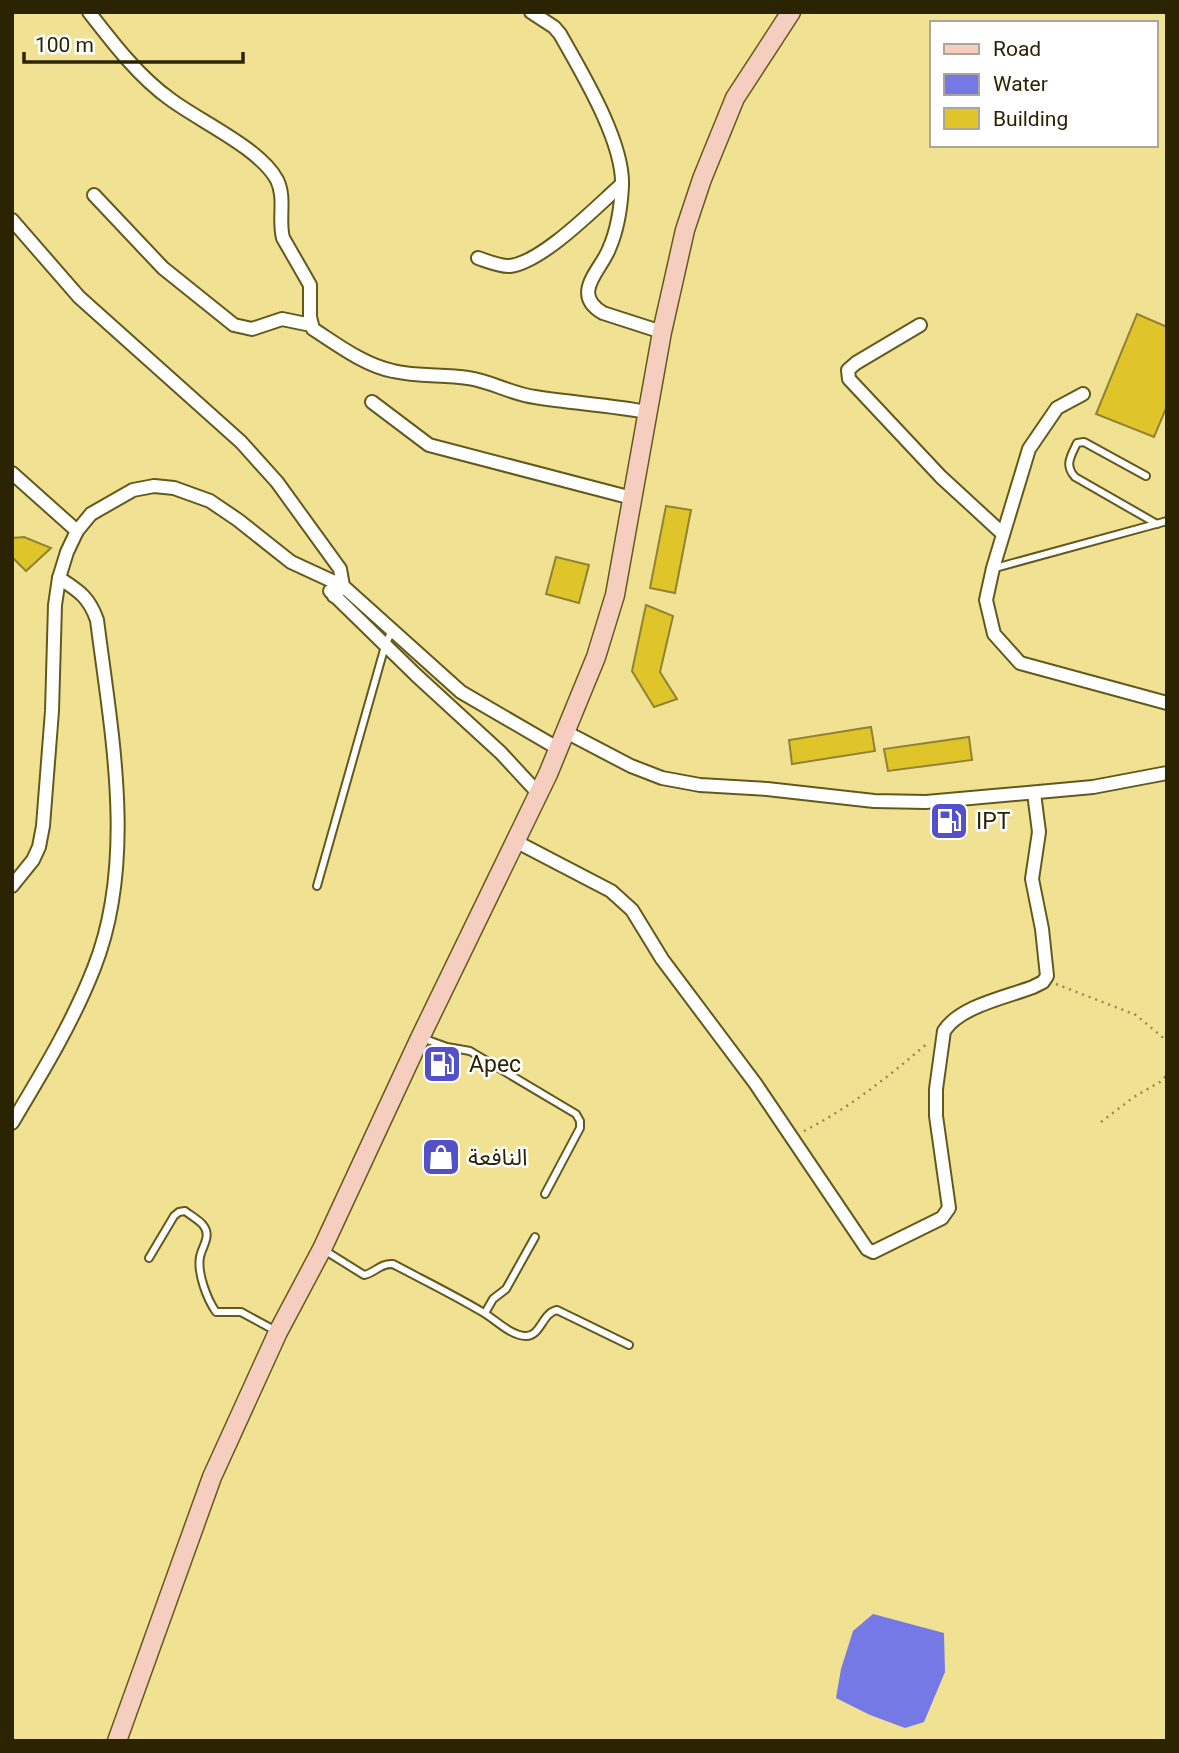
<svg xmlns="http://www.w3.org/2000/svg" width="1179" height="1753" font-family="Roboto,'Noto Sans Arabic',sans-serif">
<style>
.water{fill:#7579e5}
.building{fill:#dfc52a;stroke:#918334;stroke-width:2}
.lines{fill:none;stroke-linecap:round;stroke-linejoin:round}
.lane-casing{stroke:#64591d;stroke-width:10}
.street-casing{stroke:#64591d;stroke-width:16}
.secondary-casing{stroke:#64591d;stroke-width:21}
.path{stroke:#948a50;stroke-width:2.5;stroke-dasharray:2 5;stroke-linecap:butt}
.lane{stroke:#fff;stroke-width:6}
.street{stroke:#fff;stroke-width:12}
.secondary{stroke:#f5cec0;stroke-width:18}
.labels{text-anchor:middle;stroke-width:5;stroke-linejoin:round;paint-order:stroke}
.poi-label{font-size:23px;fill:#2a2403;stroke:#fff;text-anchor:start}
</style>
<rect width="100%" height="100%" fill="#f1e293"/>
<polygon class="water" points="873,1614 944,1633 945,1672 924,1722 905,1728 870,1715 836,1698 841,1669 853,1631"/>
<g class="building">
<polygon points="1137,314 1167,327 1167,406 1154,437 1096,414"/>
<polygon points="666,506 691,510 675,593 650,588"/>
<polygon points="24,537 51,548 26,571 12,557 12,538"/>
<polygon points="556,557 589,565 579,603 546,594"/>
<polygon points="646,605 673,616 660,672 677,699 654,707 632,671"/>
<polygon points="871,727 875,751 792,764 789,740"/>
<polygon points="969,737 972,760 888,771 884,749"/>
</g>
<g class="lines">
<defs>
<g id="lane">
<path d="M1146,476L1084,442L1077,443C1071,456 1064,465 1075,477L1157,524"/>
<polyline points="995,568 1167,521"/>
<polyline points="317,886 385,646 392,630"/>
<polyline points="422,1038 447,1047 470,1051 576,1114 580,1121 580,1128 545,1194"/>
<path d="M324,1250L364,1275C375,1273 380,1263 393,1264C423,1280 454,1295 484,1313C496,1320 511,1336 526,1336C541,1336 542,1313 557,1310L629,1345"/>
<path d="M149,1258L174,1216L179,1212L185,1211C190,1215 199,1220 203,1225C212,1236 202,1246 200,1257C197,1273 207,1299 216,1312H241L276,1331"/>
<polyline points="485,1313 493,1299 506,1289 535,1237"/>
</g>
<g id="street">
<path d="M89,12C113,43 139,77 170,99C199,121 260,148 277,180C286,198 278,219 283,238L310,285V317L313,329C338,345 364,365 393,371C418,377 444,374 468,378C491,381 511,394 535,397C572,403 610,405 647,412"/>
<path d="M531,12L554,27L560,34C582,73 624,142 622,186C621,206 617,231 609,249C601,270 570,294 603,313L662,332"/>
<polyline points="94,195 163,268 234,325 252,329 282,319 311,325"/>
<polyline points="12,220 79,297 241,442 277,482 340,569 343,586 334,596"/>
<path d="M478,258C487,261 501,267 510,266C543,262 597,206 622,184"/>
<polyline points="920,325 856,363 848,370 849,379 941,477 1003,534"/>
<polyline points="1083,394 1057,408 1029,449 993,568 986,600 994,634 1020,663 1167,703"/>
<polyline points="372,402 429,445 632,498"/>
<polyline points="12,473 77,531"/>
<polyline points="330,591 416,675 501,753 538,793"/>
<polyline points="566,732 631,766 662,778 700,785 767,789 874,801 926,802 1093,787 1167,773"/>
<path d="M515,841L611,891L632,910L662,959L755,1083L867,1249L873,1252L942,1218L949,1208L936,1116V1089L944,1031C960,1006 1007,997 1033,987L1043,982L1047,976L1042,929L1032,879L1039,832L1034,793"/>
<polyline points="12,886 33,860 39,847 43,826 52,711 55,605 59,578 67,552 77,531 91,514 133,490 154,486 174,488 210,501 238,520 291,562 343,586 461,692 559,749"/>
<path d="M12,1123C42,1073 73,1022 94,968C137,860 111,731 97,620C89,597 79,591 59,578"/>
</g>
<polyline id="secondary" points="117,1741 212,1477 278,1332 322,1249 420,1038 548,774 596,657 615,595 662,332 685,230 702,179 735,98 791,12"/>
</defs>
<use href="#lane" class="lane-casing"/>
<use href="#street" class="street-casing"/>
<use href="#secondary" class="secondary-casing"/>
<g class="path">
<polyline points="1056,984 1136,1015 1167,1041"/>
<polyline points="1101,1122 1134,1097 1160,1082 1167,1075"/>
<path d="M804,1131C851,1107 889,1076 929,1042"/>
</g>
<use href="#lane" class="lane"/>
<use href="#street" class="street"/>
<use href="#secondary" class="secondary"/>
</g>
<defs>
<symbol id="fuel-square" viewBox="-11 -11 22 22"><rect x="-9" y="-9" width="18" height="18" rx="4" fill="#5451c8" stroke="#fff"/><path d="M-5.5-6h7V0h2V4h1.3V-2.5L3-4.5l.8-.8L6-3V5H2.5V1h-1V6h-7ZM-4.2-4.7v3.2H.2V-4.7Z" fill="#fff"/></symbol>
<symbol id="shop-square" viewBox="-11 -11 22 22"><rect x="-9" y="-9" width="18" height="18" rx="4" fill="#5451c8" stroke="#fff"/><path d="M-5-2.5h2.3a2.7 3.5 0 0 1 5.4 0H5L5.5 6h-11ZM-1.5-2.5h3a1.5 2.3 0 0 0-3 0Z" fill="#fff"/></symbol>
</defs>
<g fill-rule="evenodd">
<use href="#fuel-square" x="927" y="799" width="44" height="44"/>
<use href="#fuel-square" x="420" y="1042" width="44" height="44"/>
<use href="#shop-square" x="419" y="1135" width="44" height="44"/>
</g>
<g class="labels">
<g class="poi-label">
<text x="976" y="829">IPT</text>
<text x="469" y="1072">Apec</text>
<text x="468" y="1165">النافعة</text>
</g>
</g>
<rect width="1179" height="1753" fill="none" stroke="#2a2403" stroke-width="28"/>
<rect x="930" y="21" width="228" height="126" fill="#ffffff" stroke="#aaa79a" stroke-width="2"/>
<rect x="944" y="44" width="35" height="10" fill="#f5cec0" stroke="#aaa79a" stroke-width="2"/>
<text x="993" y="56" font-size="21" fill="#2a2403">Road</text>
<rect x="944" y="74" width="35" height="21" fill="#7579e5" stroke="#aaa79a" stroke-width="2"/>
<text x="993" y="91" font-size="21" fill="#2a2403">Water</text>
<rect x="944" y="108" width="35" height="21" fill="#dfc52a" stroke="#aaa79a" stroke-width="2"/>
<text x="993" y="126" font-size="21" fill="#2a2403">Building</text>
<path d="M24 52v10h219v-10" fill="none" stroke="#2a2403" stroke-width="3.5"/>
<text x="35" y="52" font-size="21" fill="#2a2403" stroke="#ffffff" stroke-width="5" paint-order="stroke">100 m</text>
</svg>
